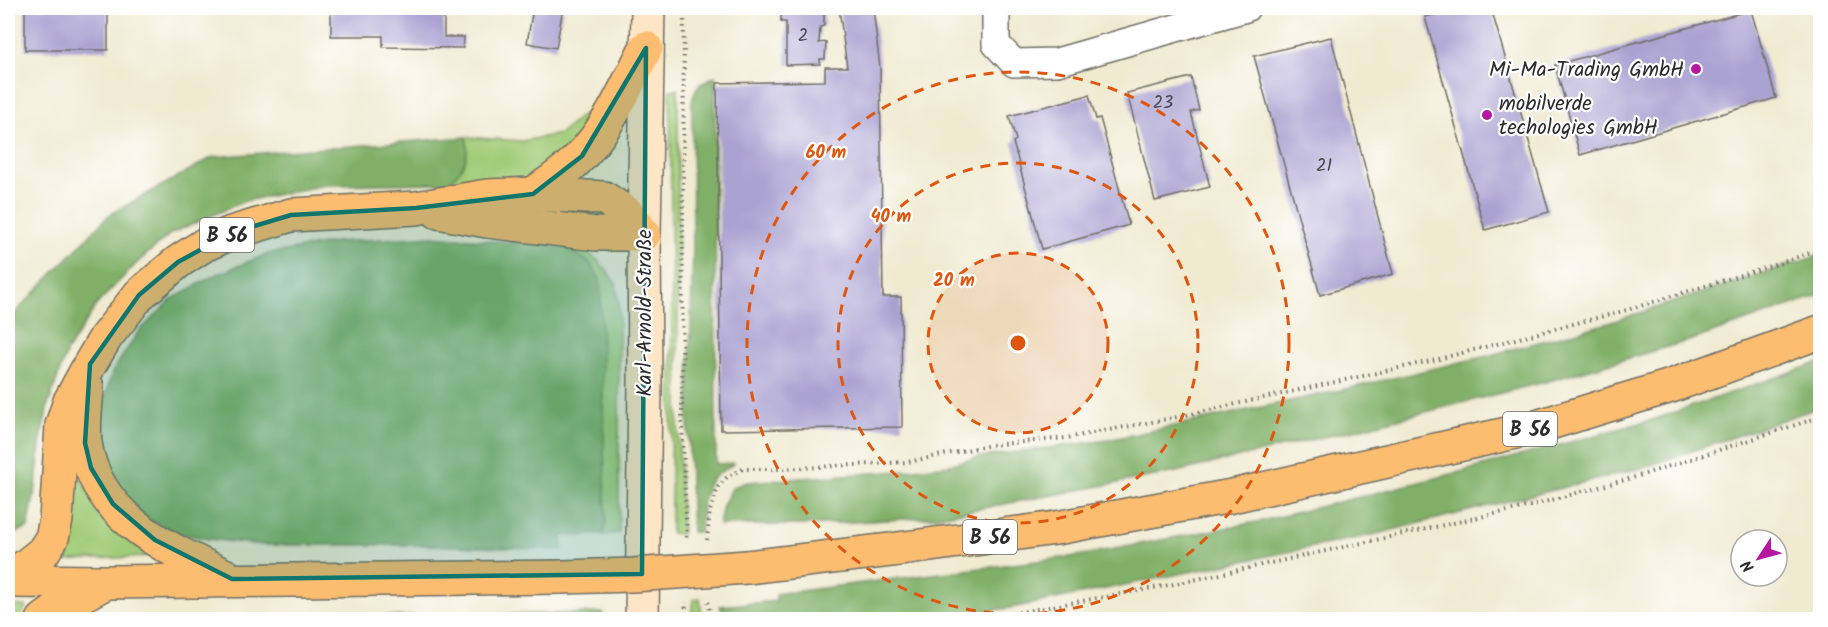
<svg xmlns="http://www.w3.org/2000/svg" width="1828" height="627" font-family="Kalam,sans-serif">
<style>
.green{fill:#a1cc78;stroke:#667c52;stroke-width:1.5}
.forest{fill:#80b068;stroke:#566e4a;stroke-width:1.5}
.building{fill:#aaa2d1}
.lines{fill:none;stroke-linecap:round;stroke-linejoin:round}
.street-casing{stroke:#706e65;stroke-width:30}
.secondary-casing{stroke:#706e65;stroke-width:36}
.highway-casing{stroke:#706e65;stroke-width:36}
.path{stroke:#706e65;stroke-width:4;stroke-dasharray:1.5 4.5;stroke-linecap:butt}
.street{stroke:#fff;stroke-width:27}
.secondary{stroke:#fee5c5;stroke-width:33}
.highway{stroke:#fcbd6f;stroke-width:33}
.highway-bridge-casing{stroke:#706e65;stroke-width:36;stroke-linecap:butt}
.highway-bridge{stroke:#fcbd6f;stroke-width:33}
.marked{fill:#0f766e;fill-opacity:0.2;stroke:#0f766e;stroke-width:4.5;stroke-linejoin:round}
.ring{fill:none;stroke:#df570e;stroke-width:3;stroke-dasharray:10 8}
.poi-dot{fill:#b5179e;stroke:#fff;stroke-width:2}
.labels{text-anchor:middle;stroke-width:4.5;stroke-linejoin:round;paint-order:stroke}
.number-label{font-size:18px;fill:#4b4954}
.shield{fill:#fff;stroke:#6b6b6b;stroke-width:1.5}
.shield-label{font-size:20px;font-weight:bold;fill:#2b2b2b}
.poi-label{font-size:21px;fill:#2b2b2b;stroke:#fff;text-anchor:end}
.street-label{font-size:21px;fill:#2b2b2b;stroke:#fff}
.centre{fill:#df570e;stroke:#fff;stroke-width:3}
.ring-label{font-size:18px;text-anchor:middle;font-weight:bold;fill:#df570e;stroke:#fff;stroke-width:4.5;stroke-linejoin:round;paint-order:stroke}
</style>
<rect width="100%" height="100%" fill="#fff"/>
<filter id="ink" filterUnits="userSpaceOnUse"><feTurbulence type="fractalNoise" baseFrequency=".0167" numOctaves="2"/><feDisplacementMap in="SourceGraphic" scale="12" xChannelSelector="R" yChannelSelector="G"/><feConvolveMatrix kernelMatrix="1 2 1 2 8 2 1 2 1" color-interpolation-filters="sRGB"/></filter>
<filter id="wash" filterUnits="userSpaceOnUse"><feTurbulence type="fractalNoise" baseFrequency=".008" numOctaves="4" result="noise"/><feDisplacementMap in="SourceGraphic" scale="24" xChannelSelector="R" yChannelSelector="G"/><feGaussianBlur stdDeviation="1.35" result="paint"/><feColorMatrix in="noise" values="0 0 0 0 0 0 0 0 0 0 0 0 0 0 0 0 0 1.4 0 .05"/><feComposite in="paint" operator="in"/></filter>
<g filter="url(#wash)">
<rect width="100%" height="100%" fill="#f0ead0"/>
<g class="green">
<polygon points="678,89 678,423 682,534 671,533 672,304 670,90"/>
<path d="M600,100L593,127L531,179L501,183H447C461,172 469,155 466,137L522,141L560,134Z"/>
<polygon points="564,246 584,250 596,259 605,268 616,284 619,304 619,533 603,535 606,522"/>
<polygon points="75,471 110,523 131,543 153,556 61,561 72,521"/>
<polygon points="700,598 702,619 691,619 693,600"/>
<polygon points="8,606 26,606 20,619 8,619"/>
</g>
<g class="forest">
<path d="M715,76L716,464L735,463L720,472L710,481L702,503L700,532H692L688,422L693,250L692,104C694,86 699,84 715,76Z"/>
<path d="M466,137C470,158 463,170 447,183L325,185L245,201L170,234L136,264L98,303L67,351L48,405L40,445L36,487L28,528L8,536V327L15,313L109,215L213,157Z"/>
<polygon points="432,236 564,246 589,262 600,279 606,522 603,535 562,536 563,550 423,545 262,545 208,539 178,533 147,519 129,501 109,472 99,444 102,408 112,372 139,331 172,299 213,276 267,254 335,242"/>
<polygon points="1820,255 1820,295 1695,339 1549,381 1362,428 1176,472 935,517 807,525 719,525 723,505 733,487 747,482 900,471 948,465 979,457 1108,440 1346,389 1487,356 1605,324"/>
<polygon points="1820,362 1820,407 1646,467 1372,535 1016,607 926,620 725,619 720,606 776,601 776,594 1077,556 1262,521 1460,472 1655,419"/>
<polygon points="603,613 603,620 215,619"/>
</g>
<g id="blocks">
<g class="building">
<rect x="25" y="8" width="83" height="42"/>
<polygon points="356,8 385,8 385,11 444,13 444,37 464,37 463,48 383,47 383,36 331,36 331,11 356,11"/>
<polygon points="533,8 563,8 556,48 527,43"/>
<polygon points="781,8 824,8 824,26 820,27 819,43 826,42 825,59 820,59 820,64 786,65 786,22 781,22"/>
<polygon points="839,8 873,8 880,68 883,297 901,297 902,427 721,430 717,83 825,81 825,67 847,67"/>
<polygon points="1460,8 1491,8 1549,212 1485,230 1425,17"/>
<polygon points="1751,10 1776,98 1580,155 1555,65"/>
<polygon points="1331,37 1393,274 1320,295 1254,56"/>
<polygon points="1191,77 1199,110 1191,112 1210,187 1155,201 1127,93"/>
<polygon points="1089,95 1096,119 1100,118 1129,225 1042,249 1013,142 1016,140 1009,116"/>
</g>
</g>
</g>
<g filter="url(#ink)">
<use href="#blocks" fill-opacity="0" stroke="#706e65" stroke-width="1.5"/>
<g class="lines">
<defs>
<polyline id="street" points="996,8 996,44 1014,63 1057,62 1246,8"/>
<polyline id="secondary" points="642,620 645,382 644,234 648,8"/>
<g id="highway">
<path d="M533,194C550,182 567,171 581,156C610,126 627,85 646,48"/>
<polyline points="438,212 487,221 596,234 644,234"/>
<path d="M87,387C86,405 83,424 85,443C96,518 165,547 226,576"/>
<polyline points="747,567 899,549 1056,528 1232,496 1533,428 1671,386 1820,332"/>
<polyline points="8,580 43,552 52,538 56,520 62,425 70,401 90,364 106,337 139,295 178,262 204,245 231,233 291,215 416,208 487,196 533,194 604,198 627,213 644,234"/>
<polyline points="8,581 107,582 561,577"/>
<polyline points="43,620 62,606 103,584"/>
</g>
</defs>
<use href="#street" class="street-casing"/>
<use href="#secondary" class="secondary-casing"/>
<use href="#highway" class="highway-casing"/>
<g class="path">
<polyline points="684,8 682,422 687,541"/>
<polyline points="707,540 710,511 718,487 728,476 743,469 782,469 908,462 991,445 1066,438 1173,418 1435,360 1627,310 1780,263 1820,249"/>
<polyline points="708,602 712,620"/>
<polyline points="685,620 686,602"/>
<polyline points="977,620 1175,584 1526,507 1639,476 1820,417"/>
</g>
<use href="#street" class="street"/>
<use href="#secondary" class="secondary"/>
<use href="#highway" class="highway"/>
<defs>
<polyline id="highway-bridge" points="561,577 633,575 747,567"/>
</defs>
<use href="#highway-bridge" class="highway-bridge-casing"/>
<use href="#highway-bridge" class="highway-bridge"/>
</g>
</g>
<path class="marked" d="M646,48L642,574L232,579L155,540L113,504L91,468L85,443L90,364L139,295L178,262L231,233L291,215L416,208L533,194L582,156Z"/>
<circle cx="1018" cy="343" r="90" fill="#df570e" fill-opacity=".12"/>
<g class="ring">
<circle cx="1018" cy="343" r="90"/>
<circle cx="1018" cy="343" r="180"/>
<circle cx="1018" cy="343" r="271"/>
</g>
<g class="poi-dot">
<circle cx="1696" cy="69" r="6"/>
<circle cx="1487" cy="115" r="6"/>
</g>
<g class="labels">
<g class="number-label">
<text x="803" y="41">2</text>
<text x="1163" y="108">23</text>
<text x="1324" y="171">21</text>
</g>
<g class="shield">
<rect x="200" y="218" width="54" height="34" rx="4.5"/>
<rect x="1503" y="412" width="54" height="34" rx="4.5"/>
<rect x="963" y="520" width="54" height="34" rx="4.5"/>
</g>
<g class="shield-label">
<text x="227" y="242">B 56</text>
<text x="1530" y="436">B 56</text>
<text x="990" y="544">B 56</text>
</g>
<g class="poi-label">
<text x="1684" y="76">Mi-Ma-Trading GmbH</text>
<text x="1499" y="110" text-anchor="start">mobilverde<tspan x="1499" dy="24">techologies GmbH</tspan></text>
</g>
<g class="street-label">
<text transform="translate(644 313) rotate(-90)" y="7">Karl-Arnold-Straße</text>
</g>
</g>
<circle cx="1018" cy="343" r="9" class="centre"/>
<g class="ring-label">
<text x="826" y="158">60 m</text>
<text x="891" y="222">40 m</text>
<text x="954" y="286">20 m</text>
</g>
<rect width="1828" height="627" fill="none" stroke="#fff" stroke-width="30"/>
<g transform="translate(1759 558) rotate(234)"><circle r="28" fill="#ffffff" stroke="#aaaaaa" stroke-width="1.5"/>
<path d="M0-4.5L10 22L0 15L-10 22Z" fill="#b5179e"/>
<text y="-9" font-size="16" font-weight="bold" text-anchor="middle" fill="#2b2b2b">N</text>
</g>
</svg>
